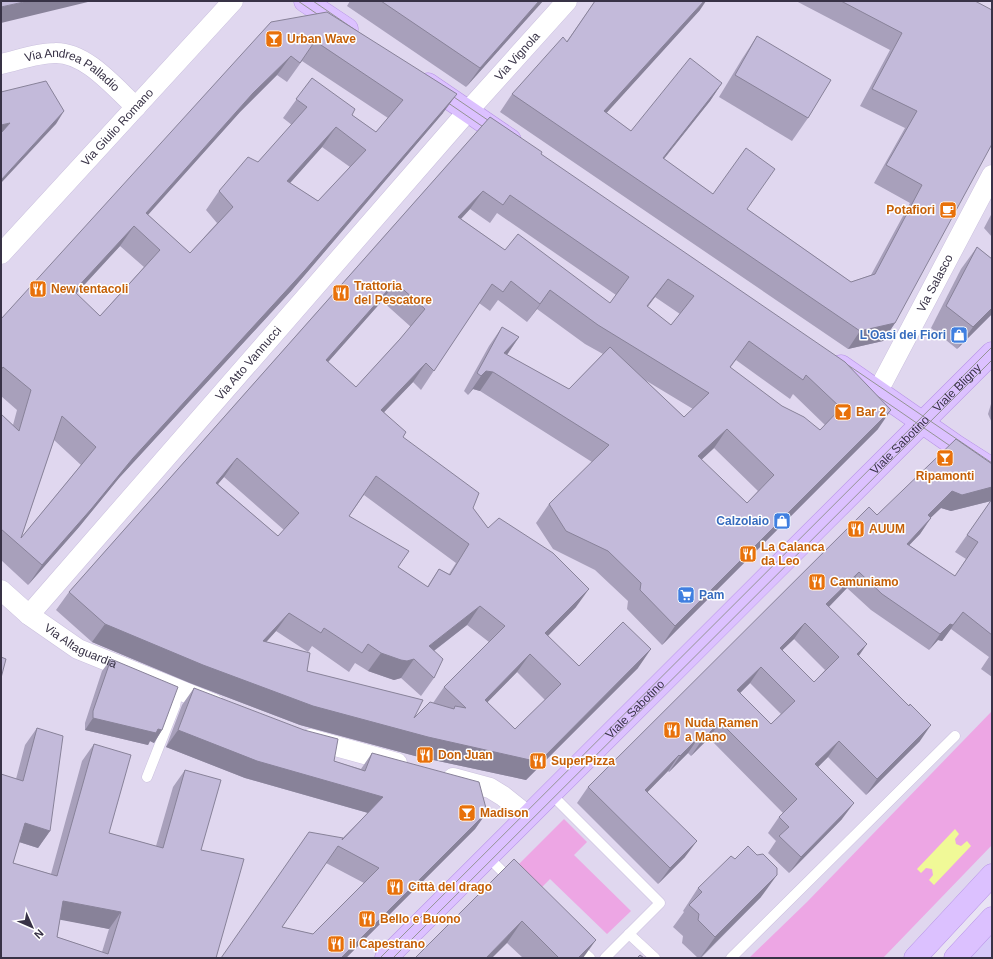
<svg xmlns="http://www.w3.org/2000/svg" width="993" height="959" font-family="Arial,sans-serif">
<style>
.residential{fill:#e0d7ef}
.commercial{fill:#d6caf9}
.green{fill:#eda6e4}
.water{fill:#f0f997}
.lines{fill:none;stroke-linecap:round;stroke-linejoin:round}
.lane-casing{stroke:#cbc1de;stroke-width:11}
.street-casing{stroke:#cbc1de;stroke-width:21}
.secondary-casing{stroke:#b794e6;stroke-width:23}
.lane{stroke:#fff;stroke-width:10}
.street{stroke:#fff;stroke-width:20}
.secondary{stroke:#dcc1ff;stroke-width:22}
.tram{stroke:#949494;stroke-width:1}
.wall{fill:#a8a0bb;fill-rule:evenodd}
.shaded-wall{fill:#888299}
.building{fill:#c3bada;stroke:#888299;fill-rule:evenodd}
.labels{text-anchor:middle;stroke-width:3;stroke-linejoin:round;paint-order:stroke}
.food-label{font-size:12px;font-weight:bold;fill:#c56008;stroke:#fff;text-anchor:start}
.street-label{font-size:12px;fill:#383246;stroke:#fff}
.shop-label{font-size:12px;font-weight:bold;fill:#366cbe;stroke:#fff;text-anchor:end}
</style>
<rect width="100%" height="100%" fill="#e9e3f4"/>
<g class="residential">
<polygon points="1,1 299,1 992,472 992,871 911,958 1,958"/>
<polygon points="312,1 992,1 992,349 924,418 473,108"/>
<polygon points="992,356 992,466 928,421"/>
</g>
<polygon class="commercial" points="992,921 992,958 958,958"/>
<g class="green">
<polygon points="992,711 992,845 883,958 749,958 807,902"/>
<polygon points="564,819 587,842 574,855 631,911 607,934 550,879 538,891 515,868"/>
</g>
<polygon class="water" points="955,829 959,834 955,839 956,844 961,846 967,841 971,846 934,885 929,880 933,875 932,869 926,868 921,873 917,869"/>
<g class="lines">
<defs>
<g id="lane">
<polyline points="147,777 175,706 178,690"/>
<polyline points="551,794 660,903 605,958"/>
<polyline points="488,857 512,881"/>
<polyline points="629,934 655,958"/>
<polyline points="577,946 590,958"/>
<polyline points="731,958 955,736"/>
</g>
<g id="street">
<path id="s1" d="M1,64C19,60 37,53 55,53C86,52 115,88 136,107"/>
<path id="s2" d="M1,254L233,1"/>
<path id="s3" d="M878,391L992,175"/>
<path id="s4" d="M1,590L29,615L78,649L214,704"/>
<path id="s5" d="M29,615L468,111L567,1"/>
<polyline points="310,739 397,763"/>
<polyline points="453,778 490,788 503,796 528,816"/>
</g>
<g id="secondary">
<polyline points="305,1 347,29"/>
<polyline points="428,84 510,140"/>
<polyline points="841,366 956,446 992,469"/>
<path id="s6" d="M386,958L992,353"/>
<polyline points="915,958 992,875"/>
<polyline points="955,958 992,918"/>
</g>
</defs>
<use href="#lane" class="lane-casing"/>
<use href="#street" class="street-casing"/>
<use href="#secondary" class="secondary-casing"/>
<use href="#lane" class="lane"/>
<use href="#street" class="street"/>
<use href="#secondary" class="secondary"/>
<g class="tram">
<polyline points="298,1 326,20"/>
<polyline points="313,1 364,36"/>
<polyline points="445,91 498,127"/>
<polyline points="441,98 492,133"/>
<polyline points="842,361 992,463"/>
<polyline points="870,391 959,452"/>
<polyline points="380,958 992,347"/>
<polyline points="393,958 992,360"/>
</g>
</g>
<g class="wall">
<polygon points="350,1 543,1 466,87 347,6"/>
<polygon points="595,1 700,10 606,113 631,131 722,83 710,101 664,159 713,194 747,209 851,282 871,275 910,203 874,183 905,128 860,106 890,50 796,1 975,1 895,323 883,341 848,349 500,112 512,94 567,41"/>
<path d="M327,12L443,113L292,290L119,478L79,527L28,585L1,560V414L13,425L17,410L1,396V319ZM302,61L388,118L376,132L352,115L312,78L283,118L292,125L258,162L219,191L206,210L217,223L190,253L148,215L240,112L277,75L287,82ZM322,147L350,167L318,201L290,183ZM120,246L144,267L100,316L76,294ZM54,440L81,465L21,538Z"/>
<polygon points="757,36 808,118 792,141 719,97 742,59"/>
<path d="M490,117L541,154L878,429L662,645L627,609L628,601L595,570L553,549L536,523L549,504L592,462L480,391L473,389L468,395L464,391L489,346L502,327L519,337L507,355L569,389L603,354L585,344L537,309L527,322L498,300L490,311L479,303L421,390L413,382L384,412L403,437L473,508L488,528L576,607L548,636L579,666L638,668L526,780L415,756L300,725L190,683L92,642L56,610L69,592ZM470,209L490,223L497,213L616,295L610,303L505,250L461,219ZM655,297L680,314L671,325L647,307ZM382,301L411,327L356,387L328,362ZM736,360L790,399L793,394L825,425L820,430L782,406L730,368ZM645,380L693,409L684,417ZM714,448L758,491L747,503L701,460ZM224,477L284,530L278,536L218,484ZM364,495L456,563L449,574L439,569L427,587L398,567L349,516ZM467,625L489,642L444,687L433,703L414,718L307,671L266,642L276,631L308,652L312,646L349,672L355,663L368,671L388,678L394,680L401,678L421,696L434,678V651ZM517,672L545,700L515,729L487,702Z"/>
<polygon points="992,213 992,237 984,228"/>
<polygon points="977,247 992,259 992,314 957,349 931,328 961,269"/>
<polygon points="992,402 992,423 988,414 991,404"/>
<path d="M992,464V677L981,669L989,657L951,629L942,641L938,640L929,650L871,610L847,588L829,607L859,656L920,741L866,795L828,757L818,767L842,819L789,873L768,853L776,841L768,833L779,817L783,813L709,738L691,756L688,753L669,772L668,771L647,792L685,857L658,884L577,803L588,787L877,515ZM991,501L955,552L966,559L955,576L909,545L920,534L931,517L941,508L951,511ZM794,639L825,670L814,682L782,650ZM750,683L781,714L771,724L740,693Z"/>
<polygon points="111,659 162,730 154,743 150,741 148,745 85,730 85,723 102,671"/>
<path d="M194,688L334,761L361,769L372,753L487,812L475,829L346,958H221L368,813L245,778L166,747L182,705ZM326,863L364,883L313,934L282,927Z"/>
<path d="M37,728L50,831L38,848L19,842L13,863L51,874L82,761L94,744L109,833L156,846L173,787L185,770L201,850L216,958H1L16,779L25,745ZM60,919L109,929L102,952L57,937Z"/>
<polygon points="514,859 583,958 523,958 507,943"/>
<polygon points="698,888 761,897 701,958 698,958 682,943 683,936 673,927 684,912 683,911"/>
</g>
<g class="shaded-wall">
<polygon points="28,1 92,1 1,23 1,7"/>
<polygon points="539,1 543,1 466,87 480,68"/>
<polygon points="704,1 706,1 700,10 592,129 604,111"/>
<polygon points="291,56 277,75 240,112 136,228 146,213 253,93"/>
<polygon points="722,83 710,101 650,176 663,158"/>
<polygon points="457,94 443,113 292,290 119,478 79,527 28,585 42,565 133,458"/>
<polygon points="64,111 56,124 1,183 1,180"/>
<polygon points="10,123 1,135 1,125"/>
<polygon points="336,127 322,147 274,201 287,181"/>
<polygon points="483,191 470,209 445,236 458,217"/>
<polygon points="134,226 120,246 60,311 74,291"/>
<polygon points="668,279 655,297 634,325 647,306"/>
<polygon points="395,282 382,301 313,379 326,360"/>
<polygon points="550,290 537,309 527,322 540,304"/>
<polygon points="992,308 992,314 957,349 973,327"/>
<polygon points="895,323 883,341 848,349 860,331"/>
<polygon points="519,337 506,356 504,353"/>
<polygon points="426,363 413,382 368,429 381,410"/>
<polygon points="486,371 493,372 480,391 473,389 468,395 481,376"/>
<polygon points="891,410 878,429 662,645 675,626"/>
<polygon points="727,429 714,448 685,475 698,456"/>
<polygon points="237,458 224,477 203,501 216,483"/>
<polygon points="992,487 992,499 991,501 951,511 941,508 917,531 928,515 952,491"/>
<polygon points="931,518 920,534 895,560 907,544"/>
<polygon points="859,572 847,588 815,621 826,604"/>
<polygon points="589,589 576,607 532,652 545,633"/>
<polygon points="480,606 467,625 418,663 429,646"/>
<polygon points="963,612 942,641 938,640 929,650 940,634"/>
<polygon points="289,613 276,631 250,660 263,641"/>
<polygon points="805,623 794,639 768,664 780,648"/>
<polygon points="105,624 539,762 651,649 638,668 526,780 415,756 300,725 190,683 92,642"/>
<polygon points="867,644 856,660 857,654"/>
<polygon points="381,653 414,659 401,678 394,680 368,671"/>
<polygon points="530,654 517,672 472,718 485,700"/>
<polygon points="761,667 750,683 726,707 737,690"/>
<polygon points="93,718 158,729 162,730 154,743 150,741 148,745 85,730"/>
<polygon points="720,722 709,738 691,756 702,740"/>
<polygon points="931,725 920,741 866,795 877,779"/>
<polygon points="178,730 383,797 372,814 245,778 166,747"/>
<polygon points="699,737 688,753 669,772 680,756"/>
<polygon points="839,741 828,757 804,781 815,764"/>
<polygon points="679,755 668,771 634,806 645,790"/>
<polygon points="854,803 842,819 789,873 801,857"/>
<polygon points="487,812 475,829 346,958 341,958"/>
<polygon points="25,823 50,831 38,848 13,840"/>
<polygon points="697,841 685,857 658,884 670,868"/>
<polygon points="777,875 761,897 700,958 715,937"/>
<polygon points="63,901 121,912 109,929 51,918"/>
<polygon points="522,921 507,943 492,958 486,958"/>
<polygon points="596,940 583,958 578,958"/>
</g>
<g class="building">
<polygon points="1,1 28,1 1,7"/>
<polygon points="381,1 539,1 480,68"/>
<polygon points="595,1 704,1 604,111 631,131 690,58 722,83 663,158 713,194 746,148 775,169 747,209 851,282 875,274 922,185 886,165 917,111 872,89 902,33 841,1 975,1 992,10 992,144 895,323 860,331 512,94 563,37 567,42"/>
<path d="M327,12L457,94L305,270L133,458L92,508L42,565L1,529V414L19,431L31,390L3,367L1,370V319L271,22ZM315,41L403,100L376,132L352,115L355,109L312,78L296,99L307,107L258,162L248,157L219,191L233,207L190,253L146,213L253,93L291,56L300,63ZM336,127L366,150L318,201L287,181ZM134,226L160,250L100,316L74,291ZM62,416L96,447L21,538Z"/>
<polygon points="757,36 831,80 808,118 735,75"/>
<polygon points="46,81 64,111 1,180 1,133 10,123 1,125 1,92"/>
<path d="M490,117L542,152L541,154L845,362L891,410L675,626L640,590L641,583L608,551L566,531L549,504L609,445L493,372L486,371L481,376L477,373L502,327L519,337L504,353L569,389L610,347L684,417L709,393L598,325L550,290L540,304L511,281L503,292L492,284L434,371L426,363L381,410L406,432L403,437L479,493L473,508L488,528L499,518L553,553L589,589L545,633L579,666L623,622L651,649L539,762L428,737L313,706L203,665L105,624L69,592ZM483,191L503,205L510,195L629,277L610,303L518,234L505,250L458,217ZM668,279L694,296L671,325L647,306ZM395,282L425,309L400,339L356,387L326,360ZM749,341L803,380L806,375L841,408L820,430L804,417L782,406L730,367ZM727,429L774,475L747,503L698,456ZM237,458L299,513L278,536L216,483ZM376,476L469,544L450,575L439,569L428,587L398,567L409,551L349,516ZM480,606L505,626L444,687L466,708L455,706L454,709L430,702L414,718L423,700L307,671L310,653L263,641L289,613L321,633L324,628L362,653L368,644L381,653L401,660L407,661L414,659L434,678L443,659L429,646ZM530,654L561,684L515,729L485,700Z"/>
<polygon points="977,247 992,259 992,308 973,327 946,306"/>
<path d="M956,439L992,464V487L962,495L952,491L928,515L931,518L907,544L955,576L978,542L967,535L992,499V635L963,612L953,625L950,624L940,634L882,594L859,572L826,604L867,644L857,654L909,706L910,704L931,725L877,779L839,741L815,764L854,803L801,857L779,836L789,827L779,817L797,799L720,722L702,740L699,737L680,756L679,755L645,790L697,841L670,868L588,787L869,507L877,515ZM805,623L839,657L814,682L780,648ZM761,667L795,701L771,724L737,690Z"/>
<polygon points="1,657 6,659 1,678"/>
<polygon points="111,659 178,687 162,730 158,729 156,733 93,718 93,711"/>
<path d="M194,688L304,730L338,739L334,761L365,771L372,753L479,782L487,812L341,958H221L309,832L343,838L342,840L383,797L257,761L178,730ZM338,846L379,868L313,934L282,927Z"/>
<path d="M37,728L63,736L50,831L25,823L13,863L57,876L94,744L131,755L109,833L163,848L185,770L221,780L201,850L244,859L216,958H1V774L23,781ZM63,901L121,912L108,954L57,937Z"/>
<polygon points="748,846 757,855 763,854 777,868 777,875 715,937 698,920 699,914 689,905 702,892 698,888 731,856 735,859"/>
<polygon points="514,859 596,940 578,958 559,958 522,921 486,958 415,958"/>
<polygon points="640,955 644,958 637,958"/>
</g>
<defs>
<symbol id="bar-square" viewBox="-11 -11 22 22"><rect x="-9" y="-9" width="18" height="18" rx="4" fill="#e8710a" stroke="#fff"/><path d="M-6-5H6L.8 .8V4.5H3.5V6h-7V4.5H-.8V.8Z" fill="#fff"/></symbol>
<symbol id="cafe-square" viewBox="-11 -11 22 22"><rect x="-9" y="-9" width="18" height="18" rx="4" fill="#e8710a" stroke="#fff"/><path d="M-5.5-4.5H6V0H3Q3 3.5 0 3.5H-2.5Q-5.5 3.5-5.5 0ZM3-3.2v2h1.7v-2ZM-6 4.5H4V6H-6Z" fill="#fff"/></symbol>
<symbol id="restaurant-square" viewBox="-11 -11 22 22"><rect x="-9" y="-9" width="18" height="18" rx="4" fill="#e8710a" stroke="#fff"/><path d="M-5-6h1v4h1v-4h1v4h1v-4h1v5L-1.5 .5V6h-2V.5L-5-1ZM5-6V6H3V1.5H1.5Q1.5-4 5-6Z" fill="#fff"/></symbol>
<symbol id="shop-square" viewBox="-11 -11 22 22"><rect x="-9" y="-9" width="18" height="18" rx="4" fill="#3f7fe0" stroke="#fff"/><path d="M-5-2.5h2.3a2.7 3.5 0 0 1 5.4 0H5L5.5 6h-11ZM-1.5-2.5h3a1.5 2.3 0 0 0-3 0Z" fill="#fff"/></symbol>
<symbol id="supermarket-square" viewBox="-11 -11 22 22"><rect x="-9" y="-9" width="18" height="18" rx="4" fill="#3f7fe0" stroke="#fff"/><path d="M-6-5.5h2.5l.6 2H6L4.5 2H-2.5L-4.4-4H-6ZM-1.5 3.2a1.3 1.3 0 1 0 .1 0ZM3 3.2a1.3 1.3 0 1 0 .1 0Z" fill="#fff"/></symbol>
</defs>
<g fill-rule="evenodd">
<use href="#bar-square" x="264" y="29" width="20" height="20"/>
<use href="#cafe-square" x="938" y="200" width="20" height="20"/>
<use href="#restaurant-square" x="28" y="279" width="20" height="20"/>
<use href="#restaurant-square" x="331" y="283" width="20" height="20"/>
<use href="#shop-square" x="949" y="325" width="20" height="20"/>
<use href="#bar-square" x="833" y="402" width="20" height="20"/>
<use href="#bar-square" x="935" y="448" width="20" height="20"/>
<use href="#shop-square" x="772" y="511" width="20" height="20"/>
<use href="#restaurant-square" x="846" y="519" width="20" height="20"/>
<use href="#restaurant-square" x="738" y="544" width="20" height="20"/>
<use href="#restaurant-square" x="807" y="572" width="20" height="20"/>
<use href="#supermarket-square" x="676" y="585" width="20" height="20"/>
<use href="#restaurant-square" x="662" y="720" width="20" height="20"/>
<use href="#restaurant-square" x="415" y="745" width="20" height="20"/>
<use href="#restaurant-square" x="528" y="751" width="20" height="20"/>
<use href="#bar-square" x="457" y="803" width="20" height="20"/>
<use href="#restaurant-square" x="385" y="877" width="20" height="20"/>
<use href="#restaurant-square" x="357" y="909" width="20" height="20"/>
<use href="#restaurant-square" x="326" y="934" width="20" height="20"/>
</g>
<g class="labels">
<g class="food-label">
<text x="287" y="43">Urban Wave</text>
<text x="935" y="214" text-anchor="end">Potafiori</text>
<text x="354" y="290">Trattoria<tspan x="354" dy="14">del Pescatore</tspan></text>
<text x="51" y="293">New tentacoli</text>
<text x="856" y="416">Bar 2</text>
<text x="945" y="480" text-anchor="middle">Ripamonti</text>
<text x="869" y="533">AUUM</text>
<text x="761" y="551">La Calanca<tspan x="761" dy="14">da Leo</tspan></text>
<text x="830" y="586">Camuniamo</text>
<text x="685" y="727">Nuda Ramen<tspan x="685" dy="14">a Mano</tspan></text>
<text x="438" y="759">Don Juan</text>
<text x="551" y="765">SuperPizza</text>
<text x="480" y="817">Madison</text>
<text x="408" y="891">Città del drago</text>
<text x="380" y="923">Bello e Buono</text>
<text x="349" y="948">il Capestrano</text>
</g>
<g class="street-label">
<text dy="4" stroke="none"><textPath href="#s5" startOffset="742">Via Vignola</textPath></text>
<text dy="4" stroke="none"><textPath href="#s1" startOffset="77">Via Andrea Palladio</textPath></text>
<text dy="4" stroke="none"><textPath href="#s2" startOffset="172">Via Giulio Romano</textPath></text>
<text dy="4" stroke="none"><textPath href="#s3" startOffset="122">Via Salasco</textPath></text>
<text dy="4" stroke="none"><textPath href="#s5" startOffset="334">Via Atto Vannucci</textPath></text>
<text dy="4" stroke="none"><textPath href="#s6" startOffset="807">Viale Bligny</textPath></text>
<text dy="4" stroke="none"><textPath href="#s6" startOffset="726">Viale Sabotino</textPath></text>
<text dy="4" stroke="none"><textPath href="#s4" startOffset="98">Via Altaguardia</textPath></text>
<text dy="4" stroke="none"><textPath href="#s6" startOffset="352">Viale Sabotino</textPath></text>
</g>
<g class="shop-label">
<text x="946" y="339">L'Oasi dei Fiori</text>
<text x="769" y="525">Calzolaio</text>
<text x="699" y="599" text-anchor="start">Pam</text>
</g>
</g>
<rect width="993" height="959" fill="none" stroke="#383246" stroke-width="4"/>
<g transform="translate(32 927) rotate(135)" stroke="#ffffff" stroke-width="3" paint-order="stroke">
<path d="M0-3L7 15L0 10L-7 15Z" fill="#383246"/>
<text y="-6" font-size="11" font-weight="bold" text-anchor="middle" fill="#383246">N</text>
</g>
</svg>
